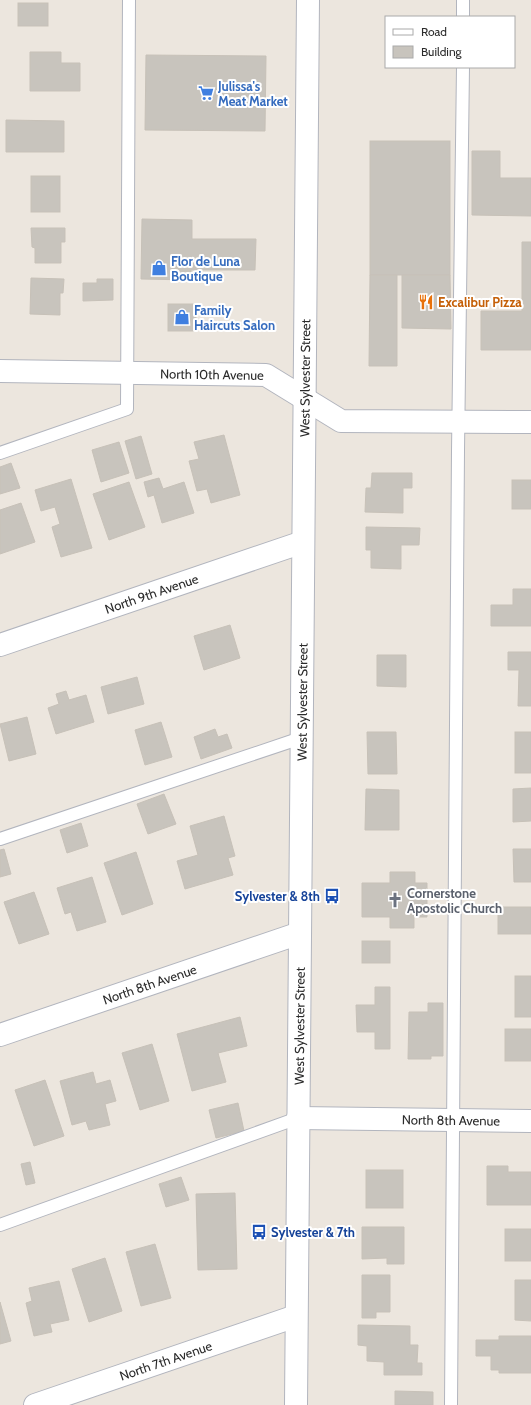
<svg xmlns="http://www.w3.org/2000/svg" width="531" height="1405" font-family="Cabin,sans-serif">
<style>
.building{fill:#c8c4bd;stroke:#c7c1b8}
.lines{fill:none;stroke-linecap:round;stroke-linejoin:round}
.service-casing{stroke:#b2b5be;stroke-width:14}
.minor-casing{stroke:#b2b5be;stroke-width:24}
.tertiary-casing{stroke:#b2b5be;stroke-width:24}
.service{stroke:#fff;stroke-width:12}
.minor{stroke:#fff;stroke-width:22}
.tertiary{stroke:#fff;stroke-width:22}
.labels{text-anchor:middle;stroke-width:4;stroke-linejoin:round;paint-order:stroke}
.shop-label{font-size:13px;font-weight:bold;fill:#366cbe;stroke:#fff;text-anchor:start}
.food-label{font-size:13px;font-weight:bold;fill:#c56008;stroke:#fff;text-anchor:start}
.street-label{font-size:13px;fill:#2b2b2b;stroke:#fff}
.worship-label{font-size:13px;font-weight:bold;fill:#5b616d;stroke:#fff;text-anchor:start}
.transit-label{font-size:13px;font-weight:bold;fill:#164399;stroke:#fff;text-anchor:end}
</style>
<rect width="100%" height="100%" fill="#ece6de"/>
<g class="building">
<rect x="18" y="3" width="30" height="23"/>
<polygon points="30,52 61,52 61,63 80,63 80,91 30,91"/>
<polygon points="146,55 266,56 265,131 145,130"/>
<polygon points="6,120 64,121 64,152 6,152"/>
<rect x="370" y="141" width="80" height="134"/>
<polygon points="472,151 500,151 500,178 531,178 531,216 472,215"/>
<rect x="31" y="176" width="29" height="36"/>
<polygon points="142,219 192,220 192,239 256,239 255,270 191,270 191,280 141,279"/>
<polygon points="31,228 65,228 65,242 61,242 61,263 35,263 35,248 32,247"/>
<polygon points="522,242 531,242 531,350 481,350 481,311 522,311"/>
<polygon points="370,275 397,275 397,366 369,366"/>
<polygon points="402,275 450,275 451,329 402,328"/>
<polygon points="31,278 64,279 63,293 60,293 60,315 30,314"/>
<polygon points="97,279 113,279 113,300 83,301 83,283 97,283"/>
<rect x="168" y="304" width="28" height="27"/>
<polygon points="224,435 240,495 211,503 207,489 197,491 189,461 199,459 194,442"/>
<polygon points="141,436 152,474 136,479 125,441"/>
<polygon points="119,442 129,473 101,482 92,450"/>
<polygon points="11,463 20,488 0,494 0,467"/>
<polygon points="372,473 412,473 412,488 403,488 403,513 365,512 366,488 371,488"/>
<polygon points="159,478 163,489 184,482 194,513 162,523 154,495 148,497 144,482"/>
<polygon points="71,479 92,548 61,557 52,527 60,524 55,507 41,511 35,490"/>
<rect x="512" y="480" width="19" height="29"/>
<polygon points="129,482 145,527 109,540 93,494"/>
<polygon points="21,503 35,542 0,554 0,510"/>
<polygon points="366,527 420,528 419,545 401,545 401,569 371,568 371,550 366,550"/>
<polygon points="513,589 531,589 531,626 491,626 491,605 513,605"/>
<polygon points="230,625 240,658 204,670 194,636"/>
<polygon points="508,652 531,652 531,706 518,706 519,670 508,670"/>
<polygon points="377,655 406,655 406,687 377,686"/>
<polygon points="137,677 144,704 108,714 101,687"/>
<polygon points="66,691 69,700 86,695 94,722 56,734 48,708 59,704 56,694"/>
<polygon points="27,717 36,754 9,761 0,724"/>
<polygon points="161,722 172,757 145,765 135,730"/>
<polygon points="215,729 218,737 227,734 232,748 201,759 194,737"/>
<polygon points="367,732 396,732 397,774 368,774"/>
<rect x="515" y="732" width="16" height="41"/>
<polygon points="531,788 531,821 513,822 513,789"/>
<polygon points="366,789 399,790 399,830 365,830"/>
<polygon points="164,794 176,824 148,834 137,804"/>
<polygon points="224,816 235,856 228,858 233,875 185,889 177,861 198,855 190,826"/>
<polygon points="81,823 88,846 67,853 60,830"/>
<polygon points="4,849 11,874 0,877 0,850"/>
<polygon points="513,849 531,849 531,882 514,882"/>
<polygon points="136,852 153,904 122,915 104,863"/>
<polygon points="390,872 415,872 415,883 427,883 427,917 414,917 414,928 390,928 390,917 362,917 362,883 390,883"/>
<polygon points="92,877 106,922 77,931 71,912 65,914 57,888"/>
<polygon points="34,892 49,934 19,944 4,902"/>
<rect x="498" y="907" width="33" height="27"/>
<rect x="362" y="941" width="28" height="22"/>
<rect x="515" y="976" width="16" height="41"/>
<polygon points="375,987 390,987 390,1049 375,1049 375,1032 357,1032 356,1005 375,1005"/>
<polygon points="428,1003 443,1003 443,1056 431,1056 431,1059 408,1059 409,1012 428,1012"/>
<polygon points="240,1017 247,1046 218,1053 226,1082 192,1091 177,1034"/>
<rect x="505" y="1029" width="26" height="32"/>
<polygon points="152,1044 169,1101 140,1110 122,1053"/>
<polygon points="93,1072 96,1084 110,1080 116,1101 105,1104 110,1125 89,1130 86,1121 72,1125 60,1081"/>
<polygon points="45,1080 64,1136 34,1146 15,1090"/>
<polygon points="238,1103 244,1131 216,1138 209,1110"/>
<polygon points="30,1162 35,1183 26,1185 21,1164"/>
<polygon points="487,1166 508,1166 508,1172 531,1172 531,1205 487,1205"/>
<rect x="366" y="1170" width="37" height="38"/>
<polygon points="181,1177 189,1200 166,1207 159,1184"/>
<polygon points="235,1193 237,1269 198,1270 196,1194"/>
<polygon points="362,1227 404,1227 404,1264 387,1264 387,1258 362,1259"/>
<rect x="505" y="1229" width="26" height="32"/>
<polygon points="155,1244 171,1298 141,1306 126,1252"/>
<polygon points="105,1258 122,1311 89,1322 72,1269"/>
<polygon points="362,1275 390,1275 390,1312 376,1312 376,1318 362,1318"/>
<polygon points="515,1280 531,1280 531,1321 515,1320"/>
<polygon points="59,1281 69,1320 50,1324 52,1332 34,1336 26,1303 32,1301 29,1288"/>
<polygon points="0,1302 11,1341 0,1344"/>
<polygon points="358,1325 410,1326 410,1345 418,1345 417,1363 422,1363 422,1375 384,1375 384,1362 367,1361 367,1346 358,1345"/>
<polygon points="499,1336 531,1336 531,1373 499,1373 499,1370 491,1370 491,1356 476,1356 476,1340 499,1340"/>
<polygon points="395,1391 433,1392 433,1405 395,1405"/>
</g>
<g class="lines">
<defs>
<g id="service">
<polyline points="463,17 463,0"/>
<polyline points="0,453 127,409 129,0"/>
<polyline points="0,839 301,738"/>
<polyline points="0,1225 298,1118"/>
<polyline points="451,1405 458,451 463,67"/>
</g>
<g id="minor">
<path id="s1" d="M0,645L303,542"/>
<path id="s2" d="M0,1035L300,933"/>
<path id="s3" d="M298,1118L531,1121"/>
<path id="s4" d="M35,1405L296,1316"/>
</g>
<g id="tertiary">
<path id="s5" d="M0,371L266,375L341,421L531,422"/>
<path id="s6" d="M296,1405L308,0"/>
</g>
</defs>
<use href="#service" class="service-casing"/>
<use href="#minor" class="minor-casing"/>
<use href="#tertiary" class="tertiary-casing"/>
<use href="#service" class="service"/>
<use href="#minor" class="minor"/>
<use href="#tertiary" class="tertiary"/>
</g>
<defs>
<symbol id="supermarket-bare" viewBox="-9 -9 18 18"><path d="M-6-5.5h2.5l.6 2H6L4.5 2H-2.5L-4.4-4H-6ZM-1.5 3.2a1.3 1.3 0 1 0 .1 0ZM3 3.2a1.3 1.3 0 1 0 .1 0Z" fill="#3f7fe0" stroke="#fff" stroke-width="2.5" paint-order="stroke"/></symbol>
<symbol id="shop-bare" viewBox="-9 -9 18 18"><path d="M-5-2.5h2.3a2.7 3.5 0 0 1 5.4 0H5L5.5 6h-11ZM-1.5-2.5h3a1.5 2.3 0 0 0-3 0Z" fill="#3f7fe0" stroke="#fff" stroke-width="2.5" paint-order="stroke"/></symbol>
<symbol id="restaurant-bare" viewBox="-9 -9 18 18"><path d="M-5-6h1v4h1v-4h1v4h1v-4h1v5L-1.5 .5V6h-2V.5L-5-1ZM5-6V6H3V1.5H1.5Q1.5-4 5-6Z" fill="#e8710a" stroke="#fff" stroke-width="2.5" paint-order="stroke"/></symbol>
<symbol id="bus-bare" viewBox="-9 -9 18 18"><path d="M-5-6H5V4H4V6H2V4H-2V6H-4V4H-5ZM-3.5-4V0h7V-4ZM-3.5 1.2v1.5H-2V1.2ZM2 1.2v1.5H3.5V1.2Z" fill="#1a4fb4" stroke="#fff" stroke-width="2.5" paint-order="stroke"/></symbol>
<symbol id="church-bare" viewBox="-9 -9 18 18"><path d="M-1.2-6h2.4v3.5h3.3v2.4h-3.3V6h-2.4V-.1h-3.3v-2.4h3.3Z" fill="#6b7280" stroke="#fff" stroke-width="2.5" paint-order="stroke"/></symbol>
</defs>
<g fill-rule="evenodd">
<use href="#supermarket-bare" x="195" y="82" width="22" height="22"/>
<use href="#shop-bare" x="148" y="257" width="22" height="22"/>
<use href="#restaurant-bare" x="415" y="291" width="22" height="22"/>
<use href="#shop-bare" x="171" y="306" width="22" height="22"/>
<use href="#bus-bare" x="321" y="885" width="22" height="22"/>
<use href="#church-bare" x="384" y="889" width="22" height="22"/>
<use href="#bus-bare" x="248" y="1221" width="22" height="22"/>
</g>
<g class="labels">
<g class="shop-label">
<text x="218" y="91">Julissa's<tspan x="218" dy="15">Meat Market</tspan></text>
<text x="171" y="266">Flor de Luna<tspan x="171" dy="15">Boutique</tspan></text>
<text x="194" y="315">Family<tspan x="194" dy="15">Haircuts Salon</tspan></text>
</g>
<g class="food-label">
<text x="438" y="307">Excalibur Pizza</text>
</g>
<g class="street-label">
<text dy="5" stroke="none"><textPath href="#s5" startOffset="212">North 10th Avenue</textPath></text>
<text dy="5" stroke="none"><textPath href="#s6" startOffset="1027">West Sylvester Street</textPath></text>
<text dy="5" stroke="none"><textPath href="#s1" startOffset="160">North 9th Avenue</textPath></text>
<text dy="5" stroke="none"><textPath href="#s6" startOffset="703">West Sylvester Street</textPath></text>
<text dy="5" stroke="none"><textPath href="#s2" startOffset="158">North 8th Avenue</textPath></text>
<text dy="5" stroke="none"><textPath href="#s6" startOffset="379">West Sylvester Street</textPath></text>
<text dy="5" stroke="none"><textPath href="#s3" startOffset="153">North 8th Avenue</textPath></text>
<text dy="5" stroke="none"><textPath href="#s4" startOffset="138">North 7th Avenue</textPath></text>
</g>
<g class="worship-label">
<text x="407" y="898">Cornerstone<tspan x="407" dy="15">Apostolic Church</tspan></text>
</g>
<g class="transit-label">
<text x="320" y="901">Sylvester &amp; 8th</text>
<text x="271" y="1237" text-anchor="start">Sylvester &amp; 7th</text>
</g>
</g>
<rect x="385" y="16" width="130" height="52" fill="#ffffff" stroke="#aaaaaa"/>
<rect x="393" y="29" width="20" height="6" fill="#ffffff" stroke="#aaaaaa"/>
<text x="421" y="36" font-size="12" fill="#2b2b2b">Road</text>
<rect x="393" y="46" width="20" height="12" fill="#c8c4bd" stroke="#aaaaaa"/>
<text x="421" y="56" font-size="12" fill="#2b2b2b">Building</text>
</svg>
